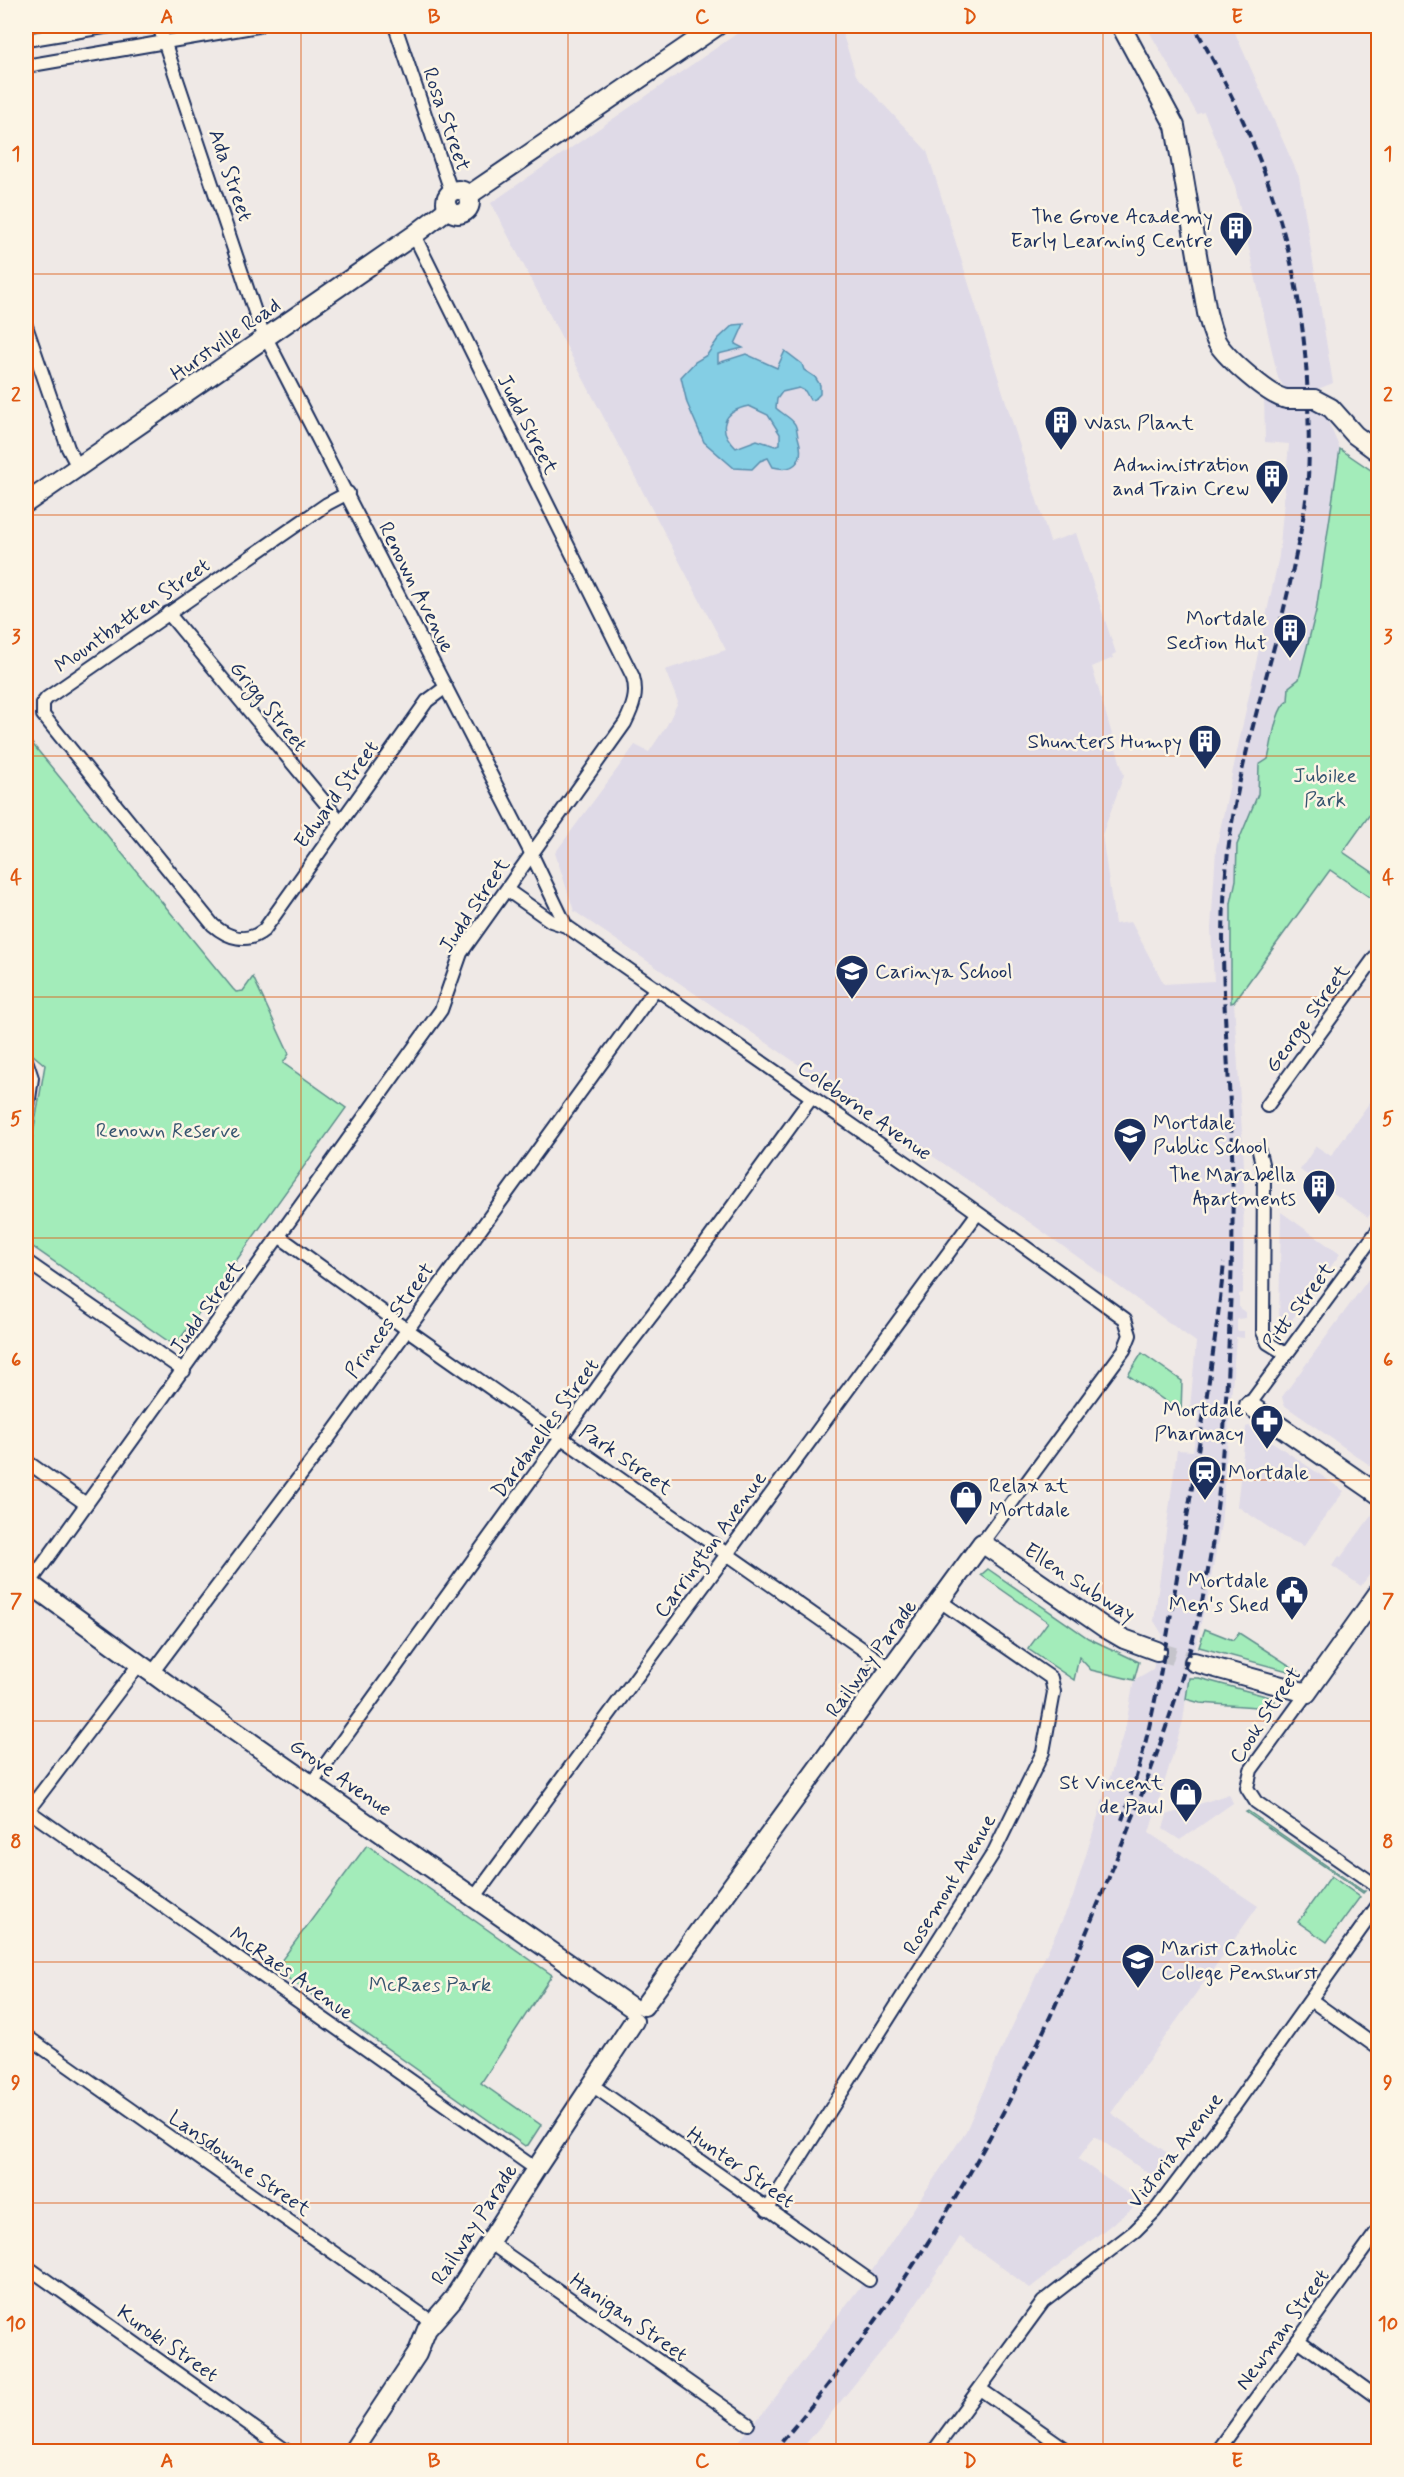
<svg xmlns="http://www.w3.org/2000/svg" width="1404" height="2477" font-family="Mynerve,sans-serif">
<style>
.built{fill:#dfdae7}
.green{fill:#a3ecba;stroke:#5f8e8c;stroke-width:1.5}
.water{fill:#84cee4;stroke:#5a8eae;stroke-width:1.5;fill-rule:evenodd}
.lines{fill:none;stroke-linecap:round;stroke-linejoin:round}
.secondary-tunnel{stroke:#c5c4cb;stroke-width:18;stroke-dasharray:18 9;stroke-linecap:butt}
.street-casing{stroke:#1b2f5e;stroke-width:16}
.secondary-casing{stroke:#1b2f5e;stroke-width:22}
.street{stroke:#fcf5e5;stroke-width:12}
.secondary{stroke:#fcf5e5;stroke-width:18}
.rail{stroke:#1b2f5e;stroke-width:4;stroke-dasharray:9 4.5;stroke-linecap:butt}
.secondary-bridge-casing{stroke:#1b2f5e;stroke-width:22;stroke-linecap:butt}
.secondary-bridge{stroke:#fcf5e5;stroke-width:18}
.grid{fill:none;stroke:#de5710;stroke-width:1.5;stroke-opacity:0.55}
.labels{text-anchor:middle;stroke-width:5;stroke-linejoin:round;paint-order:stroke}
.street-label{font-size:21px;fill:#1b2f5e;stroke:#fcf5e5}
.poi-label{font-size:21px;fill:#1b2f5e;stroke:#fcf5e5;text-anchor:end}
.park-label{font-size:21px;fill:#365570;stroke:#fcf5e5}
.neatline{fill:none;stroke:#de5710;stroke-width:2}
.grid-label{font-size:20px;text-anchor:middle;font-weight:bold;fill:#de5710}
</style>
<rect width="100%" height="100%" fill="#efe9e6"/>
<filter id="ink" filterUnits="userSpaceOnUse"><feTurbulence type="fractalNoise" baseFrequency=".0167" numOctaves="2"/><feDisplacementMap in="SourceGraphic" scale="12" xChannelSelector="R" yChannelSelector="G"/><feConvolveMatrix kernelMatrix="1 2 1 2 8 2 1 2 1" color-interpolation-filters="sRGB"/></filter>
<g filter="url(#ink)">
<g class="built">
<polygon points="748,26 840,26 856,75 927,151 1050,542 1076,533 1116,653 1112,655 1113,658 1092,667 1124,775 1102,835 1115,924 1131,922 1164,984 1214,981 1211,929 1216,849 1279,556 1289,444 1265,442 1264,395 1287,404 1284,387 1278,378 1235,186 1204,112 1197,114 1146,26 1232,26 1299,177 1333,383 1318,389 1315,404 1324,412 1340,449 1316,611 1253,851 1234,1002 1244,1165 1243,1290 1243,1293 1239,1294 1239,1308 1245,1312 1246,1318 1237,1319 1237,1331 1244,1331 1244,1338 1236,1337 1221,1524 1210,1584 1189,1675 1183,1721 1149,1833 1258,1906 1111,2113 1173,2157 1156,2179 1095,2136 1078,2159 1140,2202 1138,2204 1030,2288 960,2237 898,2331 800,2451 729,2451 764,2412 867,2278 966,2131 997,2059 1073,1897 1126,1725 1134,1680 1153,1669 1162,1634 1154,1621 1177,1450 1193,1451 1199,1414 1190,1409 1196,1342 1032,1224 574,911 555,853 635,745 649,752 667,725 678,702 665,670 726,650 491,203"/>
<polygon points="1378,1091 1378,1203 1368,1217 1300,1170 1316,1146 1331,1156"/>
<polygon points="1281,1212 1340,1254 1286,1328 1283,1329 1279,1324"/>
<polygon points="1378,1266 1378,1379 1371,1389 1378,1395 1378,1471 1284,1405 1282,1397"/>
<polygon points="1249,1426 1344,1491 1304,1546 1283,1537 1237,1506 1246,1427"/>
<polygon points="1374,1512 1378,1515 1378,1563 1361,1586 1332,1566 1339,1556 1341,1557"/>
<polygon points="1229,1794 1233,1803 1180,1840 1163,1829 1167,1815"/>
</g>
<g class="green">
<path d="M1340,449L1378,475V803L1343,852L1378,876V903L1330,870L1234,1002L1231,1003V903L1236,880L1237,845L1258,794L1259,765L1268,759C1272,745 1275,708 1288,701L1289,687L1299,679L1316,611Z"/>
<polygon points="26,736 233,989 236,992 243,991 253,977 289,1054 283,1063 346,1108 175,1346 26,1242 26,1174 45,1065 26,1049"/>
<polygon points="1142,1353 1182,1381 1181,1412 1128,1375"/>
<polygon points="988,1569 1088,1638 1139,1662 1134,1680 1091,1670 1079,1657 1074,1680 1028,1649 1048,1622 981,1575"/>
<polygon points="1205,1629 1233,1640 1239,1633 1298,1671 1295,1673 1199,1647"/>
<polygon points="1189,1678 1199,1678 1273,1698 1275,1701 1271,1708 1200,1703 1186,1699"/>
<polygon points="1248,1811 1363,1891 1365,1891 1363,1893 1246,1812"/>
<polygon points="367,1845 552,1975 481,2083 541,2125 528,2145 525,2146 275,1969"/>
<polygon points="1331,1876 1360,1897 1327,1942 1298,1922"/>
</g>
<path class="water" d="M744,324L735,344L743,348L718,354V363L746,354L777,368L785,351L802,364L804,370L815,377L820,385V394L815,399L810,400L805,391L799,388L782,392L777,399L776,408C781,413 791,418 794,423C797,426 797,433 798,437C805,458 797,473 773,467L768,458L760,461L752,469L734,468L704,442L687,403L681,377L695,362L707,355L718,339L733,325ZM749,406L768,415L780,434V444L775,446L757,440L736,448C716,429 723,411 749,406Z"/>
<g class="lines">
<polyline class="secondary-tunnel" points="1157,1651 1194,1662"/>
<defs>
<g id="street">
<polyline points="159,26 259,324 532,855 566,926"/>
<polyline points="395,26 451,191"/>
<polyline points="26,40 110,26"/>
<polyline points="26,66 258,26"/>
<polyline points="26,326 68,448 78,467"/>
<path d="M348,493L327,504L47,698L43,703V715L213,925C228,938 247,944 264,930L427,701L446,687"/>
<polyline points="168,613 341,822"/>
<polyline points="507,890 551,921 566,926 960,1200 1125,1319 1130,1335 1124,1350 982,1543"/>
<polyline points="26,1060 32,1078 26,1119"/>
<polyline points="1267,1106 1378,953"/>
<polyline points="1259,1151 1264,1172 1263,1332 1268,1343 1286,1354"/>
<polyline points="280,1237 412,1333 891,1669"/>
<polyline points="26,1261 184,1371"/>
<polyline points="1249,1405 1378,1230"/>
<polyline points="26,1461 86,1504"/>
<path d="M29,1584L441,1010L461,953L625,723C633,707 638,694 633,677L414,235"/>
<polyline points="152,1673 328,1439 656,988"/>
<polyline points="1307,1693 1251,1770 1247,1788 1256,1802 1378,1887"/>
<polyline points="312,1783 618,1359 682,1276 812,1097"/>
<polyline points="26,1809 536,2169"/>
<polyline points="26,1813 140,1663"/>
<polyline points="474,1898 977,1214"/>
<polyline points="1311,2000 1378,2048"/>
<polyline points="26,2036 432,2322"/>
<polyline points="592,2085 869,2280"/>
<polyline points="767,2210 994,1852 1043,1752 1054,1692 1051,1678 940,1601"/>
<polyline points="489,2242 748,2424"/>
<polyline points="26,2266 288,2452"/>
<polyline points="1298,2340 1378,2398"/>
<polyline points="980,2389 1070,2452"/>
<polyline points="933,2452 1043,2302 1135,2231 1155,2211 1233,2108 1378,1905"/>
<polyline points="1217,2452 1378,2230"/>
</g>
<g id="secondary">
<path d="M1121,26L1175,126L1207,313C1210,323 1212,335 1218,344C1228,359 1270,397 1287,399"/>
<circle cx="458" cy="202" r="12"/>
<polyline points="469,195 717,26"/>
<polyline points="1314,399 1331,408 1355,435 1378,452"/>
<polyline points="26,503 414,235 448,209"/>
<polyline points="1249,1405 1378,1494"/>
<polyline points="26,1581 167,1684 631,2007"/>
<polyline points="1194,1662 1307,1693 1378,1593"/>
<polyline points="644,2006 982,1543 1105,1628 1124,1639 1157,1651"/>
<polyline points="352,2452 417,2354 427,2329 453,2299 536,2169 634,2021"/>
</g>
</defs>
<use href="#street" class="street-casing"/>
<use href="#secondary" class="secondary-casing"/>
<use href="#street" class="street"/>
<use href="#secondary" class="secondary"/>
<g class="rail">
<path d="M1122,1820C1153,1735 1166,1642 1181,1553C1197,1457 1214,1360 1224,1263"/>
<path d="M773,2452C877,2331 964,2196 1033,2053C1060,1998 1082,1943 1105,1887C1142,1796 1179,1702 1201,1606C1222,1510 1226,1409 1230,1311C1233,1243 1234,1173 1230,1104C1226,1027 1219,950 1226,872C1234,773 1268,680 1290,583C1295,558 1301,532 1305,507C1310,473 1309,438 1308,404C1304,260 1265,149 1194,26"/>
</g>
<defs>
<polyline id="secondary-bridge" points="1287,399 1314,399"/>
</defs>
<use href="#secondary-bridge" class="secondary-bridge-casing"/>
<use href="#secondary-bridge" class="secondary-bridge"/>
</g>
</g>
<path class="grid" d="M301,26V2452M568,26V2452M836,26V2452M1103,26V2452M26,274H1378M26,515H1378M26,756H1378M26,997H1378M26,1238H1378M26,1480H1378M26,1721H1378M26,1962H1378M26,2203H1378"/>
<defs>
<symbol id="building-pin" viewBox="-11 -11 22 30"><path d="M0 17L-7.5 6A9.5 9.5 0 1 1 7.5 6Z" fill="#1b2f5e" stroke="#fcf5e5"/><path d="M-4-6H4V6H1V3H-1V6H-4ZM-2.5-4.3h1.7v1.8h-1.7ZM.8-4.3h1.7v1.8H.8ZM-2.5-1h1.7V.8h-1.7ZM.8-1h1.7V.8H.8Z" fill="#fff"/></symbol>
<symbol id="school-pin" viewBox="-11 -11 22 30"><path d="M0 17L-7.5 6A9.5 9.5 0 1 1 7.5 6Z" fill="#1b2f5e" stroke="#fcf5e5"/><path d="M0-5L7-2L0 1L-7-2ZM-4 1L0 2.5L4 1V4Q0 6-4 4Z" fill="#fff"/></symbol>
<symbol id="pharmacy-pin" viewBox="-11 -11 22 30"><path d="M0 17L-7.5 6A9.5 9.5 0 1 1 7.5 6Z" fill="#1b2f5e" stroke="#fcf5e5"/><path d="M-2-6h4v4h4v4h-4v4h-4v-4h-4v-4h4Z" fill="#fff"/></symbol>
<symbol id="station-pin" viewBox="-11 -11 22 30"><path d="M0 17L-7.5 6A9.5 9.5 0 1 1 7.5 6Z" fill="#1b2f5e" stroke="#fcf5e5"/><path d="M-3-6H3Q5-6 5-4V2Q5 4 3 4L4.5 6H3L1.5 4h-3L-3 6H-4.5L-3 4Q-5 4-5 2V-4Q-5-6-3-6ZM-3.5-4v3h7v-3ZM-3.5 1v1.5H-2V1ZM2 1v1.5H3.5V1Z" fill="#fff"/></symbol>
<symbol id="shop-pin" viewBox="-11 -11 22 30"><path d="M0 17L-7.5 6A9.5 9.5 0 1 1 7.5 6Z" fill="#1b2f5e" stroke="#fcf5e5"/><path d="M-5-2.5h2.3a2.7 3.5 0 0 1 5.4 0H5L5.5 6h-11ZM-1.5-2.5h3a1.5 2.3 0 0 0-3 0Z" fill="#fff"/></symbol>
<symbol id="civic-pin" viewBox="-11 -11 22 30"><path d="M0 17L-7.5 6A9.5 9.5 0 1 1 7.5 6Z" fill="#1b2f5e" stroke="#fcf5e5"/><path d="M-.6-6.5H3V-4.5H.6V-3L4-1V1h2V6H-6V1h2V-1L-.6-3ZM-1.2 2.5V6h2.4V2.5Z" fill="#fff"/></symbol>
</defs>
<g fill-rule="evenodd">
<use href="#building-pin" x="1217" y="209" width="38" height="52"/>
<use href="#building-pin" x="1042" y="403" width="38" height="52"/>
<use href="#building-pin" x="1253" y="457" width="38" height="52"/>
<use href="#building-pin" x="1271" y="611" width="38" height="52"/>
<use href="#building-pin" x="1186" y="722" width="38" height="52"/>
<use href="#school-pin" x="833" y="952" width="38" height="52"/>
<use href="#school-pin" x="1111" y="1115" width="38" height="52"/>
<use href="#building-pin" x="1300" y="1167" width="38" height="52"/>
<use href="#pharmacy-pin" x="1248" y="1402" width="38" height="52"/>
<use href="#station-pin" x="1186" y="1453" width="38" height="52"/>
<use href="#shop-pin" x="947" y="1478" width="38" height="52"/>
<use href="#civic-pin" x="1273" y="1573" width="38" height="52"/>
<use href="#shop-pin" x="1167" y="1775" width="38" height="52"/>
<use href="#school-pin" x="1119" y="1941" width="38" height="52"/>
</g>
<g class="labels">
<g class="street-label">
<text transform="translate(447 119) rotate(71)" y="7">Rosa Street</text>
<text transform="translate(231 175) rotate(71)" y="7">Ada Street</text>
<text transform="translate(225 339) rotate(-35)" y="7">Hurstville Road</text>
<text transform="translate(528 424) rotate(63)" y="7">Judd Street</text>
<text transform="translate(417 587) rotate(63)" y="7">Renown Avenue</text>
<text transform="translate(132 615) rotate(-35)" y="7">Mountbatten Street</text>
<text transform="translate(269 706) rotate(51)" y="7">Grigg Street</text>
<text transform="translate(336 794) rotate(-54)" y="7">Edward Street</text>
<text transform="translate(474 905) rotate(-56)" y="7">Judd Street</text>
<text transform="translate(1307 1018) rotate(-54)" y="7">George Street</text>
<text transform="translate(865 1110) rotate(35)" y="7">Coleborne Avenue</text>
<text transform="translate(1298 1306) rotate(-53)" y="7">Pitt Street</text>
<text transform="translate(206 1307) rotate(-54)" y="7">Judd Street</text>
<text transform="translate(389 1320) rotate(-54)" y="7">Princes Street</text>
<text transform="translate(545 1428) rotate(-54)" y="7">Dardanelles Street</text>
<text transform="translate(626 1459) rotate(35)" y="7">Park Street</text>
<text transform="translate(710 1544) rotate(-54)" y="7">Carrington Avenue</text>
<text transform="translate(1080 1582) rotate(33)" y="7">Ellen Subway</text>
<text transform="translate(871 1658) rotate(-54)" y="7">Railway Parade</text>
<text transform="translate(1265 1715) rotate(-56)" y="7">Cook Street</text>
<text transform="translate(341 1777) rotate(35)" y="7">Grove Avenue</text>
<text transform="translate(949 1884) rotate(-59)" y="7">Rosemont Avenue</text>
<text transform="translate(292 1973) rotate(35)" y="7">McRaes Avenue</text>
<text transform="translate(1175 2150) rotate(-52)" y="7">Victoria Avenue</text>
<text transform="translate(240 2163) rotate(35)" y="7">Lansdowne Street</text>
<text transform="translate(741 2167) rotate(35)" y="7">Hunter Street</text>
<text transform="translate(474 2224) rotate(-57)" y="7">Railway Parade</text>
<text transform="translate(629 2317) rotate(35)" y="7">Hanigan Street</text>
<text transform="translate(1282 2329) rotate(-54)" y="7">Newman Street</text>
<text transform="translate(168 2343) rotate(35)" y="7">Kuroki Street</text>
</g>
<g class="poi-label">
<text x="1213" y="223">The Grove Academy<tspan x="1213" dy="24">Early Learning Centre</tspan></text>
<text x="1084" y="429" text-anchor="start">Wash Plant</text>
<text x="1249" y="471">Administration<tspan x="1249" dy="24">and Train Crew</tspan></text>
<text x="1267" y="625">Mortdale<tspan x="1267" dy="24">Section Hut</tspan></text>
<text x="1182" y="748">Shunters Humpy</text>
<text x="875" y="978" text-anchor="start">Carinya School</text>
<text x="1153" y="1129" text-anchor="start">Mortdale<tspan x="1153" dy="24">Public School</tspan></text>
<text x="1296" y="1181">The Marabella<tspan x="1296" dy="24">Apartments</tspan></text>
<text x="1244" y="1416">Mortdale<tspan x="1244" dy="24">Pharmacy</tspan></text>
<text x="1228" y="1479" text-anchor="start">Mortdale</text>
<text x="989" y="1492" text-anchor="start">Relax at<tspan x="989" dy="24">Mortdale</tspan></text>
<text x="1269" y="1587">Mortdale<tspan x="1269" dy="24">Men's Shed</tspan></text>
<text x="1163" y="1789">St Vincent<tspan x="1163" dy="24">de Paul</tspan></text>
<text x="1161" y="1955" text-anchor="start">Marist Catholic<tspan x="1161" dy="24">College Penshurst</tspan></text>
</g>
<g class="park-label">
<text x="1325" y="782">Jubilee<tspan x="1325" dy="24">Park</tspan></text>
<text x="168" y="1137">Renown Reserve</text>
<text x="430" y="1991">McRaes Park</text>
</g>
</g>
<rect width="1404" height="2477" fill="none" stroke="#fcf5e5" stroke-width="66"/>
<rect x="33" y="33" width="1338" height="2411" class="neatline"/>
<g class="grid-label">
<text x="167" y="23">A</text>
<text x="434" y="23">B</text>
<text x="702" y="23">C</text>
<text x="970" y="23">D</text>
<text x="1237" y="23">E</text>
<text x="16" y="160">1</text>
<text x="1388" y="160">1</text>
<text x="16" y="401">2</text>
<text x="1388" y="401">2</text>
<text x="16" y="643">3</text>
<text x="1388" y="643">3</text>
<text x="16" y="884">4</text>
<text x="1388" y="884">4</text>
<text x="16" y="1125">5</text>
<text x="1388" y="1125">5</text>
<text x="16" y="1366">6</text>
<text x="1388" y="1366">6</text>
<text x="16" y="1607">7</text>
<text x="1388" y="1607">7</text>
<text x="16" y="1848">8</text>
<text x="1388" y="1848">8</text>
<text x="16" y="2089">9</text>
<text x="1388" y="2089">9</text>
<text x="16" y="2330">10</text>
<text x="1388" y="2330">10</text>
<text x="167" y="2467">A</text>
<text x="434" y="2467">B</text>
<text x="702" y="2467">C</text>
<text x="970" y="2467">D</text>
<text x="1237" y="2467">E</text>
</g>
</svg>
